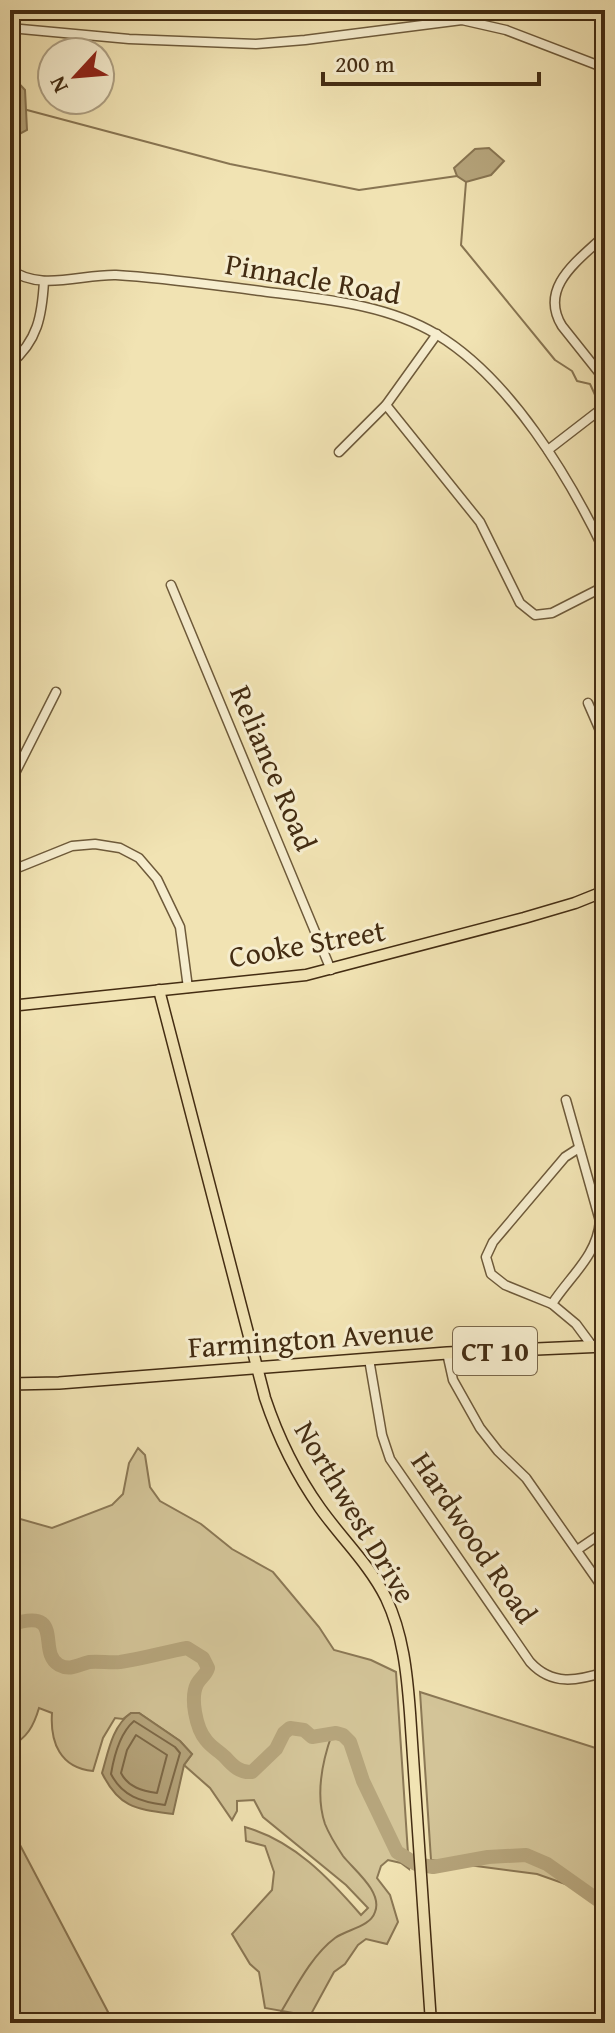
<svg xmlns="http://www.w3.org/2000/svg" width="615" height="2033" font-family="'Gentium Book Plus',serif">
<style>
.green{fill:#d3c498;stroke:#8b7855;stroke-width:2}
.water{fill:#b6a57c;stroke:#887552;stroke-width:2}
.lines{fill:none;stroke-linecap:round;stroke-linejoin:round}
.shore{stroke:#7c6847;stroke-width:2}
.stream{stroke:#887552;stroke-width:2}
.river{stroke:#b6a57c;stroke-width:14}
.minor-casing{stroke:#6e5a3a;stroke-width:11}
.major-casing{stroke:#432c12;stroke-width:13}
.highway-casing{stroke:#432c12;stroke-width:14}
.minor{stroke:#f6edce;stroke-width:8}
.major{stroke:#f1e3b3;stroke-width:10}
.highway{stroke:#f1e3b3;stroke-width:11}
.labels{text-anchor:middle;stroke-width:6;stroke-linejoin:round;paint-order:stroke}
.shield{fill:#f6edce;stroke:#79664a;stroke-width:2}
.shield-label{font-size:28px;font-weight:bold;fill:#432c12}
.street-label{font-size:30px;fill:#432c12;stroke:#f6edce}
</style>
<rect width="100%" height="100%" fill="#f1e3b3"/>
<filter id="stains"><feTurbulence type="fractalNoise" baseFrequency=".0025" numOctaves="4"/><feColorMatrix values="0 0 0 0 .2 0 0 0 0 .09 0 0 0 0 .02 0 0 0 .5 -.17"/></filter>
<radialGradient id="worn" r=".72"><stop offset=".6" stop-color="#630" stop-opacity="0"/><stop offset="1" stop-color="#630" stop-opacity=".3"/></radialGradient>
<g class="green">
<path d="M138,1448L145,1455L150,1487L160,1501L201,1524L232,1549L273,1572L319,1627L334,1650L371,1660L396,1672L409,1869L401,1863L388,1860L381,1866L377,1878L390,1895L398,1922L387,1944L366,1939L358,1945L345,1964L334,1972L310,2016L265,2008L259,1972L250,1964L232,1934L272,1890L274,1872L265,1846L246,1841L245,1827C294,1841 328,1877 361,1915L368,1908L346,1885L263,1817L254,1800L237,1801V1811L232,1820L210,1788L184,1765L192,1754L180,1741L139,1713H131L123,1719L115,1718L103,1738L93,1771C60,1768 50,1742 52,1713L39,1708C34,1725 27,1739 10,1746V1516L52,1528L112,1505L123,1494L129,1463Z"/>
<polygon points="420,1692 605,1751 605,1898 537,1874 431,1860"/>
<polygon points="10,1826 108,2012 91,2023 10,2023"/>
</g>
<g class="water">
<polygon points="10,74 25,90 27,130 10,139"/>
<polygon points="489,148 504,161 491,175 466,182 457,176 454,168 475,149"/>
<path d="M131,1713H139L180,1741L192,1754L184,1765L173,1814C136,1809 119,1808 102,1773C108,1753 112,1726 131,1713Z"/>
</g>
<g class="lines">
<g class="shore">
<path d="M134,1721L175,1747L180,1753L165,1805C141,1802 122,1796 111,1774C114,1756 120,1733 134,1721Z"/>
<path d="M136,1735L167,1755L157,1793C142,1791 128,1787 121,1773L127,1750Z"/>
</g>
<g class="stream">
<polyline points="27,110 230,164 359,190 457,176"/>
<polyline points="466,182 461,245 555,360 572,371 577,381 590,384 596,397"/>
<path d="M281,2012C296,1987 312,1955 335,1938C348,1929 370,1927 375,1912C383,1892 354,1870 343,1856C337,1847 329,1834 325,1824C315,1794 322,1762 332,1734"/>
</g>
<path class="river" d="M10,1625C67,1606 36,1652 59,1665C70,1671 78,1665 89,1662C99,1661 110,1663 120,1662C142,1659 165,1652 187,1648L203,1658L208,1668C206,1675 201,1677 197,1684C190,1698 196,1728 206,1740C211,1747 219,1751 225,1757C233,1766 240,1773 252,1772L276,1749L284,1733L290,1728L304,1730L312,1737L336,1733L343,1735L350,1742L363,1781L397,1852L416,1864L433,1867L488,1857L526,1855L547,1864L605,1905"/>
<defs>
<g id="minor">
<polyline points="10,28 129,39 256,44 305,40 462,20 506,30 605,68"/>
<path d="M605,235C579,260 538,287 562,326L605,380"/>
<path d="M10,269C39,292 82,274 116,275C165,278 212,285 261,291C319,299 384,303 436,334C510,378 569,477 605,552"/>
<path d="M10,364C38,341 42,315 44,281"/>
<polyline points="386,405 480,522 520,603 535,615 552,613 605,586"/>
<polyline points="548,450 605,406"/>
<polyline points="339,452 386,405 437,334"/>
<polyline points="171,585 331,970"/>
<polyline points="588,703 605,742"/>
<polyline points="10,783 56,692"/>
<polyline points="10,871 72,846 95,844 120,848 139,858 157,879 180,927 188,988"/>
<path d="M566,1100L600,1221C597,1256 570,1276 552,1304L576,1324L593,1347"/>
<polyline points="552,1304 505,1285 491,1274 486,1257 493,1242 565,1157 579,1148"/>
<polyline points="447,1353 453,1380 480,1428 498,1451 526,1478 605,1591"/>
<path d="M369,1359L382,1435L390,1459L530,1662C552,1686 577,1681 605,1672"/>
<polyline points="577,1550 605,1531"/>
</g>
<g id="major">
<path d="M159,990L265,1398C278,1437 296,1474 320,1508C342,1539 369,1564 386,1598C403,1634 407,1673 410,1713L431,2023"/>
<polyline points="10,1006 306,975 524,918 575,903 605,891"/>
</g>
<polyline id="highway" points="10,1384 59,1383 447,1353 605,1346"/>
</defs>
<use href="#minor" class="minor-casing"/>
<use href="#major" class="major-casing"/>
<use href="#highway" class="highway-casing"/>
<use href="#minor" class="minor"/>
<use href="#major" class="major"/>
<use href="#highway" class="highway"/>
</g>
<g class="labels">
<rect class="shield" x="453" y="1327" width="84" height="48" rx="6"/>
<g class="shield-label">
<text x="495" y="1361">CT 10</text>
</g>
<g class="street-label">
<text transform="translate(313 279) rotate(10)" y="10">Pinnacle Road</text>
<text transform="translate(273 768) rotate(67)" y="10">Reliance Road</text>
<text transform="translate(307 944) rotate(-10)" y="10">Cooke Street</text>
<text transform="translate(311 1339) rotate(-4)" y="10">Farmington Avenue</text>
<text transform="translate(355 1512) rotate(59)" y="10">Northwest Drive</text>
<text transform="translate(474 1538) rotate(56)" y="10">Hardwood Road</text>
</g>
</g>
<rect width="615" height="2033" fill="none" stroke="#f1e3b3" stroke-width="40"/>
<rect x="12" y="12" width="591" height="2009" fill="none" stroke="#432c12" stroke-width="4"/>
<rect x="20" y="20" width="575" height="1993" fill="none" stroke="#432c12" stroke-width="2"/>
<g transform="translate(76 76) rotate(244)"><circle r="38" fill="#f6edce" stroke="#aea083" stroke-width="2"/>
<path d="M0-6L14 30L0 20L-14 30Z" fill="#8f2418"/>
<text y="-12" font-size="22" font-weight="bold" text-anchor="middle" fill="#432c12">N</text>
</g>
<path d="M323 72v12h216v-12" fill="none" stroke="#432c12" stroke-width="4"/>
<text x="335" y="72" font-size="24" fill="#432c12" stroke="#f6edce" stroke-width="6" paint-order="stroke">200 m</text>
<rect width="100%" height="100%" filter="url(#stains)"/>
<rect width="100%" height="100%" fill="url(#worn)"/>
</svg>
